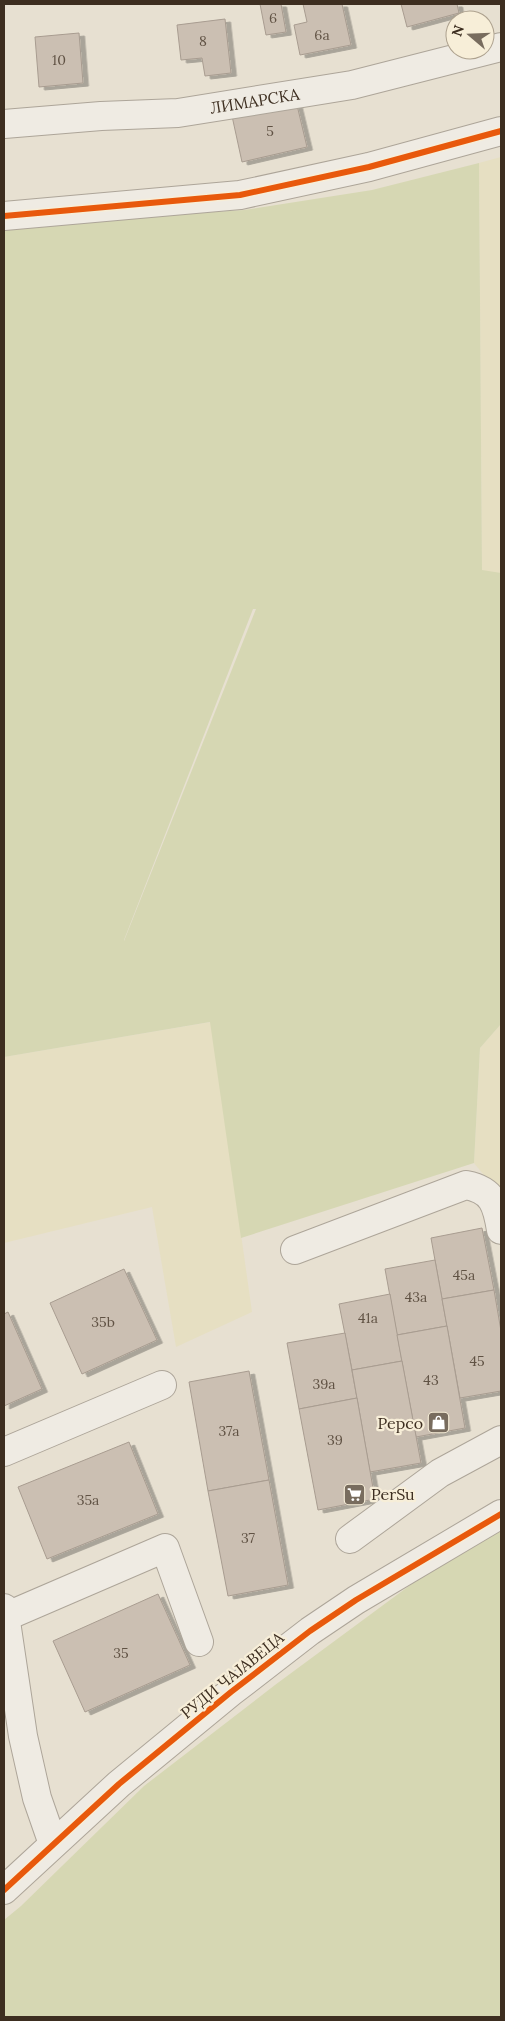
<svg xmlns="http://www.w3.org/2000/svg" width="505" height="2021" font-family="Lora,serif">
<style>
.farmland{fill:#e6dfc2}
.green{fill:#d6d7b3;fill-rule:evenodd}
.building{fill:#cbbfb2;stroke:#a89c90;filter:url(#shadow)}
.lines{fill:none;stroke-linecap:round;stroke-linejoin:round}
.minor-casing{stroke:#ada599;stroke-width:30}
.minor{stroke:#efebe3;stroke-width:28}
.cycleway-casing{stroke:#f7eed8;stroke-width:9}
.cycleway{stroke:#e8590c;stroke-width:6}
.labels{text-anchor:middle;stroke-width:4.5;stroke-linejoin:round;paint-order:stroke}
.number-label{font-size:14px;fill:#605244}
.street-label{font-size:16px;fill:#3d2e20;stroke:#f7eed8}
.poi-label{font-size:16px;fill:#3d2e20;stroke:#f7eed8;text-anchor:end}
</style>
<defs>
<filter id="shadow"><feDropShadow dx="5.5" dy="3" stdDeviation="0" flood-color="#0004"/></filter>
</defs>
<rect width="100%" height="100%" fill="#e7e0d1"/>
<g class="farmland">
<polygon points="501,157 501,588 482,571 479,163"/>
<polygon points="211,1022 252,1312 176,1347 152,1207 4,1243 4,1057"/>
<polygon points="501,1024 501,1196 474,1163 480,1048"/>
</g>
<g class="green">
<path d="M479,163L482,570L501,573V1024L480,1048L474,1163L241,1238L210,1022L4,1057V230L122,218L244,210L372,190ZM253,609H256L124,941V940Z"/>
<polygon points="501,1518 501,2017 4,2017 4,1920 21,1906 144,1786 275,1685"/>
</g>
<g class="building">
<polygon points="260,4 281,4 286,32 266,35"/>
<polygon points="303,4 342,4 351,45 300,55 294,25 307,22"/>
<polygon points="401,4 457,4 459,13 407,27"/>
<polygon points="225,19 231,73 205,76 202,58 181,60 177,25"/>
<polygon points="79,33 83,83 39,87 35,37"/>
<polygon points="296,101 307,147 242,162 232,116"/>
<polygon points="482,1228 494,1290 442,1299 431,1238"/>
<polygon points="435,1260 447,1326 397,1335 385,1269"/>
<polygon points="124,1269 157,1340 82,1374 50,1303"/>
<polygon points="494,1290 501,1331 501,1391 460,1398 442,1299"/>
<polygon points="390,1294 402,1361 352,1370 339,1304"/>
<polygon points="8,1312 42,1389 4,1406 4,1314"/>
<polygon points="447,1326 465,1428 416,1437 397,1335"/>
<polygon points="345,1333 357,1398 299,1409 287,1343"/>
<polygon points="402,1361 421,1463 370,1472 352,1370"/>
<polygon points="249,1371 269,1480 208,1491 189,1382"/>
<polygon points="357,1398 375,1499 318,1510 299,1409"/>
<polygon points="129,1442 158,1514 47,1559 18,1487"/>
<polygon points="269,1480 288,1585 228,1596 208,1491"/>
<polygon points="158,1594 190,1665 85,1712 53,1641"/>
</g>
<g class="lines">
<defs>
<g id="minor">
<path id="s1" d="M4,124L101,116L178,113L352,85L501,47"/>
<polyline points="4,216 240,195 369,167 501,131"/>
<path d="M295,1250L466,1185C493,1190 497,1205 501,1230"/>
<polyline points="4,1452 162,1385"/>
<polyline points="350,1539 440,1473 501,1440"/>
<polyline points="4,1608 23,1736 37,1798 53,1844"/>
<polyline points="5,1617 165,1548 199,1642"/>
<polyline points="4,1890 119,1784 231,1692 310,1631 356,1600 501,1514"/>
</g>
</defs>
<use href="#minor" class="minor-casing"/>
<use href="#minor" class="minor"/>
<defs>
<g id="cycleway">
<polyline points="4,216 240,195 369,167 501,131"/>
<polyline points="4,1890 119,1784 231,1692 310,1631 356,1600 501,1514"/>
</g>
</defs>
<use href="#cycleway" class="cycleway-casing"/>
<use href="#cycleway" class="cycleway"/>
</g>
<defs>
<symbol id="shop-square" viewBox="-11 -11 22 22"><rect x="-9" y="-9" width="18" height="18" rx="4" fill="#786c5e" stroke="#f7eed8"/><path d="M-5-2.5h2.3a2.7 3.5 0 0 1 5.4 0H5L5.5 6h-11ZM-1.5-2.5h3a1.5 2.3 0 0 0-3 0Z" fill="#fff"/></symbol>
<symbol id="supermarket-square" viewBox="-11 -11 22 22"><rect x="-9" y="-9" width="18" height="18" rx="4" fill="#786c5e" stroke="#f7eed8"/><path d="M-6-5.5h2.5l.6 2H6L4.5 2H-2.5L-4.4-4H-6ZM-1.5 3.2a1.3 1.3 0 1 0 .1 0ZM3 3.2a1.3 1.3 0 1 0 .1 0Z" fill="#fff"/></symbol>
</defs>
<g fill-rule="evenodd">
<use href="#shop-square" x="426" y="1410" width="25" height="25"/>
<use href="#supermarket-square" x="342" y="1482" width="25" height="25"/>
</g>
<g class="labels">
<g class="number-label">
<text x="273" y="23">6</text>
<text x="322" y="40">6a</text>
<text x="203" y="46">8</text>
<text x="59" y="65">10</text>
<text x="270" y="136">5</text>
<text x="464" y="1280">45a</text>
<text x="416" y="1302">43a</text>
<text x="368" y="1323">41a</text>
<text x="103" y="1327">35b</text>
<text x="477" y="1366">45</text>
<text x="431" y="1385">43</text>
<text x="324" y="1389">39a</text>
<text x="229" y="1436">37a</text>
<text x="335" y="1445">39</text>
<text x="88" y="1505">35a</text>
<text x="248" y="1543">37</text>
<text x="121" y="1658">35</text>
</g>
<g class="street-label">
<text dy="6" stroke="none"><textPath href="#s1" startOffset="252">ЛИМАРСКА</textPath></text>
<text transform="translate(232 1675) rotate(-39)" y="6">РУДИ ЧАЈАВЕЦА</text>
</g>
<g class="poi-label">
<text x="423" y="1429">Pepco</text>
<text x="371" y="1500" text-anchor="start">PerSu</text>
</g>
</g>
<rect width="505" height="2021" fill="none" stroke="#3d2e20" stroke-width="10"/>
<g transform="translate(470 35) rotate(289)"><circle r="24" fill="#f7eed8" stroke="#ada18e"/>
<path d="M0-4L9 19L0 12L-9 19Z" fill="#786c5e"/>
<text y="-8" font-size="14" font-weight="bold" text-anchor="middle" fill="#3d2e20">N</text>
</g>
</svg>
